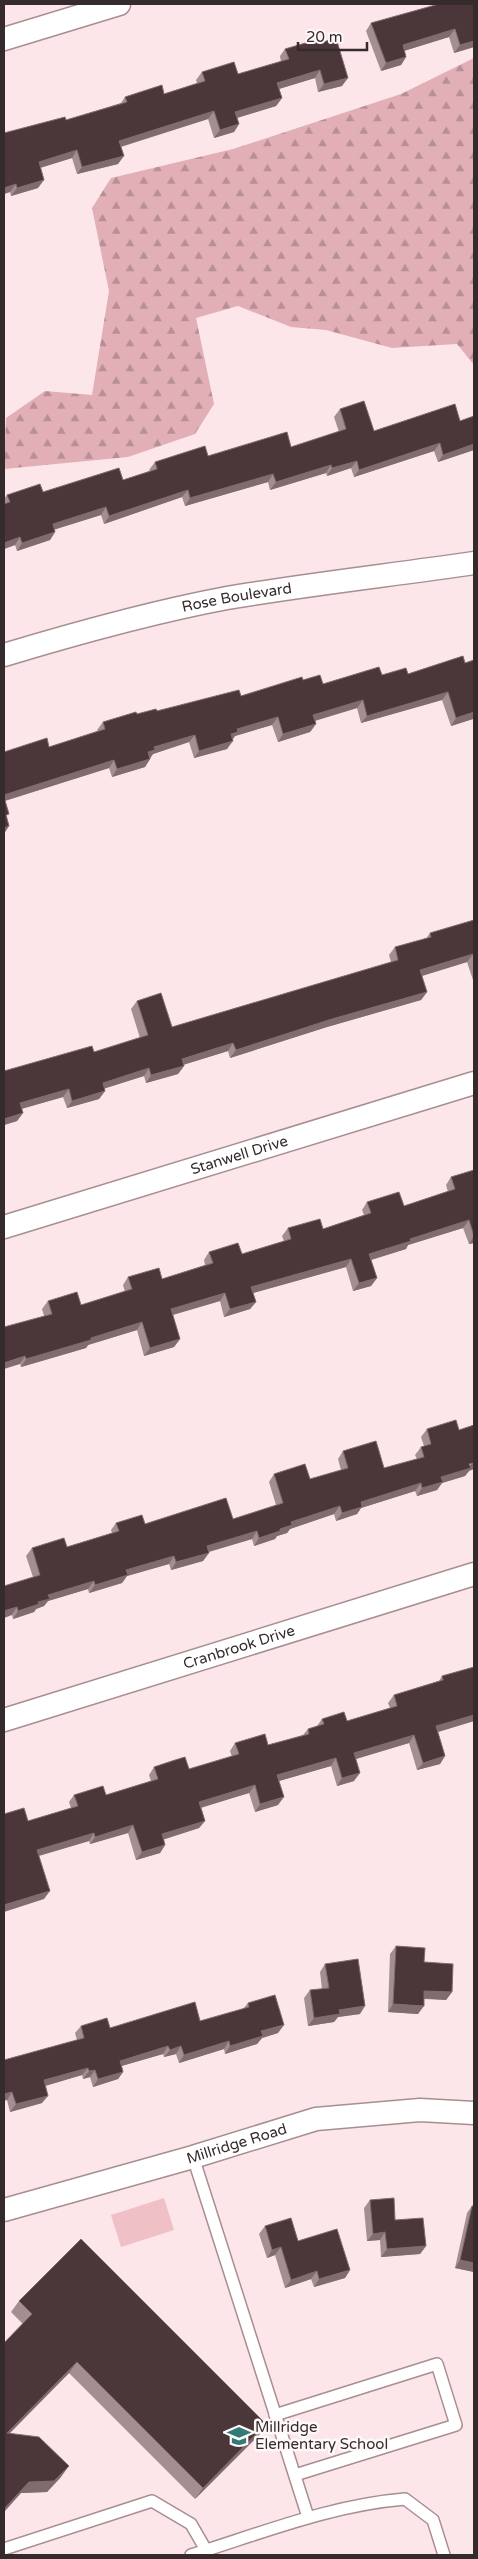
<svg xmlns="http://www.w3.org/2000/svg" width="478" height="2559" font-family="'Varela Round',sans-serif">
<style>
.green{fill:#f0c0c7}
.forest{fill:url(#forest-firs)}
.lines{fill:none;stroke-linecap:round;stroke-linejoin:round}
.service-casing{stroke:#a78e91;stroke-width:14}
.minor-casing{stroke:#a78e91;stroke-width:25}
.service{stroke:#fff;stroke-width:11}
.minor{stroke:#fff;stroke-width:22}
.wall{fill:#a48e91}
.shaded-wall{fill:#806b6e}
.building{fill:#4b3639;stroke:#806b6e}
.labels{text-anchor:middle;stroke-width:5;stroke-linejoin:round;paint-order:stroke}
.street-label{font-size:15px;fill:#352b2c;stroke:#fef8f9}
.poi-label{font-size:15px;fill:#352b2c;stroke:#fef8f9;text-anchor:start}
</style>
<defs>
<pattern id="forest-firs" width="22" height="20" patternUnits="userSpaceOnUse" patternTransform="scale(1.25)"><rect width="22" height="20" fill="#e2afb7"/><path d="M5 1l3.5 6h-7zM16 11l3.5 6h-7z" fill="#b88f95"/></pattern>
</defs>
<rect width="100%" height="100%" fill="#fce6e9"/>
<polygon class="green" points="164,2198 174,2230 121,2247 111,2215"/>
<polygon class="forest" points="474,58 474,365 457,344 392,348 326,330 291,327 238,306 196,318 214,404 195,434 128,457 4,469 6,418 45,391 92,395 109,291 92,208 111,178 233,149 401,94"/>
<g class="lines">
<defs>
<g id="service">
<polyline points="193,2157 308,2517"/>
<polyline points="275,2415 437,2364 456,2425 295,2475"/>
<polyline points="4,2549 152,2501 191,2524 206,2550"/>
<path d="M191,2555C262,2533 331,2505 405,2499L433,2520L444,2555"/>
</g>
<g id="minor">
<polyline points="4,39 119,4"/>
<path id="s1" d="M4,655C77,633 152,612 227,598C309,584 392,575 474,563"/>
<path id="s2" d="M4,1227L474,1083"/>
<path id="s3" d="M4,1720L474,1574"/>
<path id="s4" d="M4,2210L193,2157L316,2119L420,2110L474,2113"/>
</g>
</defs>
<use href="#service" class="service-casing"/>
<use href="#minor" class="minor-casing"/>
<use href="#service" class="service"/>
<use href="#minor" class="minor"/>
</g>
<g class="wall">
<polygon points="474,4 474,47 454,53 449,37 404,51 406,57 401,65 381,71 366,31 371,23"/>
<polygon points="320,43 342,86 318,92 315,78 279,89 282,98 276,106 237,118 239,124 234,132 214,138 208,119 121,147 118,164 77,174 72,158 40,168 38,188 11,196 10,192 4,194 4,133 66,120 121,103 125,97 164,94 197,83 196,80 202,72 238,74 281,62 280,56 285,49"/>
<polygon points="340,409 374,431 460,421 474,416 474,450 438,462 434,451 354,477 351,468 327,476 326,473 270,490 268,482 185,506 182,497 104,524 101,515 54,529 55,532 50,540 17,551 15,545 4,549 4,499 7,495 43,492 123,480 150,471 149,470 155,462 291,447 339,432 334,417"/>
<polygon points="463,656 473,719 451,726 442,700 361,723 357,708 315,721 316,724 310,732 278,742 272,725 235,736 227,749 194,758 189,742 153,754 145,767 112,777 109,768 5,801 7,817 4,834 4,752 49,747 98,731 97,730 103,722 137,714 241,696 303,680 323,684 382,675 408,674"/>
<polygon points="474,920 474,983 467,962 422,976 427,992 421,1000 327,1027 230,1058 228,1051 183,1065 184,1066 178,1074 146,1083 144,1076 104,1088 105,1091 99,1099 67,1108 63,1097 21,1109 23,1113 17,1121 4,1125 4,1071 94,1052 140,1038 131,1009 137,1001 172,1027 391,962 389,955 395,947 426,939 430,933"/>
<polygon points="474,1170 474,1243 469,1244 463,1228 408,1245 406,1249 371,1260 377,1278 371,1286 353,1291 346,1267 253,1293 256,1302 250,1309 224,1317 220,1301 173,1315 180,1339 174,1347 144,1356 137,1330 88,1345 86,1348 21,1367 20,1364 44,1316 42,1309 48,1301 81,1305 125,1292 123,1285 128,1277 162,1279 205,1265 204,1260 209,1252 242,1254 284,1241 282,1236 288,1228 323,1229 364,1215 362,1210 367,1202 404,1206 448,1192 446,1185 451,1177"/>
<polygon points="427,1429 469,1471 465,1476 442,1483 437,1490 417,1496 415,1491 361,1508 357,1514 336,1521 334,1514 290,1529 287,1533 277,1536 275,1539 254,1546 252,1539 209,1552 203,1561 171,1570 169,1564 127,1576 122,1583 89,1593 88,1589 48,1601 44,1606 36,1609 34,1612 13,1619 12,1615 33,1577 26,1556 32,1548 67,1547 112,1533 111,1530 116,1523 145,1524 233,1519 276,1505 269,1482 274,1474 310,1479 341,1470 338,1459 343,1451 384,1468 417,1459 415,1455 421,1447 424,1446 421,1437"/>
<polygon points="474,1667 474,1721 438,1732 445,1756 440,1764 417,1770 409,1743 356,1759 354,1781 337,1786 331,1766 279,1781 278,1805 255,1812 249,1793 201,1807 205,1821 199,1828 164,1839 165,1845 160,1853 136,1860 128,1833 90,1844 89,1841 39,1856 44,1899 28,1821 71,1808 69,1802 74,1795 106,1795 151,1781 149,1775 154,1767 189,1769 232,1757 230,1751 235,1743 268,1745 303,1735 308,1729 317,1726 322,1719 347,1721 390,1708 388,1703 394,1695 439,1681 442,1676"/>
<polygon points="396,1946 424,1962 452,1992 446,2000 424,1999 418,2014 388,2012 390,1954"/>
<polygon points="325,1964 360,2014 338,2017 334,2022 308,2026 304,1998 310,1990 322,1989 320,1972"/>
<polygon points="248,2003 278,2033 262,2038 257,2044 225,2054 224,2049 179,2063 176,2054 164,2057 163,2054 122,2066 123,2072 118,2079 93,2087 90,2077 83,2079 82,2075 45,2086 42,2103 10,2112 7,2100 4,2060 77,2040 75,2033 81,2026 110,2028 200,2021 243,2009"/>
<polygon points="370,2200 395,2220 426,2246 420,2254 381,2257 380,2240 367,2241 364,2208"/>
<polygon points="472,2206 474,2272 455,2268 467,2213"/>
<polygon points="265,2226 298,2241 350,2270 345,2278 314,2287 311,2279 285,2288 275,2255 267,2258 259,2234"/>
<polygon points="19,2301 259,2435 195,2499 69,2373 10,2433 61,2477 47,2492 21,2493 4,2512 4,2343 23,2324 11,2312"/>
</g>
<g class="shaded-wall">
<polygon points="455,29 449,37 397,53 403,45"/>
<polygon points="474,41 474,47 454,53 460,45"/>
<polygon points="406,57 401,65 381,71 386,63"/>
<polygon points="320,70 315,78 272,91 277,83"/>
<polygon points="348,78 342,86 318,92 324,84"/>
<polygon points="282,98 276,106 230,120 235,112"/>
<polygon points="214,111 208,119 113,149 119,141"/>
<polygon points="239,124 234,132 214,138 220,130"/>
<polygon points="77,150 72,158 33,170 39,162"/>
<polygon points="124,156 118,164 77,174 82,167"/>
<polygon points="44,180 38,188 11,196 17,188"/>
<polygon points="16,184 10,192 4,194 4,188"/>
<polygon points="440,443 434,451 354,477 359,470"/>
<polygon points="474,444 474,450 438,462 443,455"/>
<polygon points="357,461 351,468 327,476 332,468"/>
<polygon points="331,465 326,473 270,490 276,482"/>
<polygon points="273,474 268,482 185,506 190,498"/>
<polygon points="188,490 182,497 104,524 109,516"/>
<polygon points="106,507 101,515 47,532 53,524"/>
<polygon points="55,532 50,540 17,551 22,543"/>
<polygon points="20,537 15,545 4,549 4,543"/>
<polygon points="448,692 442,700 361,723 367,716"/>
<polygon points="363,700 357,708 307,723 313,715"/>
<polygon points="474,712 474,717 473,719 451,726 456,718"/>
<polygon points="278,717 272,725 235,736 232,740 231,734 237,729"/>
<polygon points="316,724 310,732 278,742 283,734"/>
<polygon points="195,735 189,742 153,754 150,758 148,752 154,747"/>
<polygon points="233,741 227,749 194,758 199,751"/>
<polygon points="150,759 145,767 112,777 117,769"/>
<polygon points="114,760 109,768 4,801 4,795"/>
<polygon points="9,826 4,834 4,828"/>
<polygon points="473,954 467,962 415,978 420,970"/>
<polygon points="427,992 421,1000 327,1027 230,1058 236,1050 332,1019"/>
<polygon points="233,1043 228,1051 176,1067 182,1059"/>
<polygon points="184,1066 178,1074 146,1083 151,1075"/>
<polygon points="149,1068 144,1076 97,1091 103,1083"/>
<polygon points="69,1089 63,1097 14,1111 20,1103"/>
<polygon points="105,1091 99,1099 67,1108 72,1101"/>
<polygon points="23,1113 17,1121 4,1125 4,1119"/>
<polygon points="469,1220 463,1228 408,1245 406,1249 364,1262 369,1254 410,1239"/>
<polygon points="474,1236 474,1243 469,1244"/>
<polygon points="351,1259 346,1267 246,1295 251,1287"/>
<polygon points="377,1278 371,1286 353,1291 359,1283"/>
<polygon points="225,1293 220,1301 165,1317 171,1309"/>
<polygon points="256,1302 250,1309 224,1317 230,1309"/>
<polygon points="142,1322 137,1330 88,1345 86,1348 21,1367 26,1359 91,1338"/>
<polygon points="180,1339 174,1347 144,1356 150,1348"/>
<polygon points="25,1356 20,1364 4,1369 4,1363"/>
<polygon points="474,1463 474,1469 469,1471 465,1476 442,1483 437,1490 417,1496 422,1488 441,1477"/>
<polygon points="421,1483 415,1491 361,1508 357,1514 336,1521 342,1513 361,1502"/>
<polygon points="340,1506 334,1514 290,1529 287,1533 277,1536 275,1539 254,1546 259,1538 280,1529 291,1522"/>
<polygon points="257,1531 252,1539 201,1554 207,1546"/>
<polygon points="209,1553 203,1561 171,1570 176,1562"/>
<polygon points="174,1556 169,1564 127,1576 122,1583 89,1593 95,1585 126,1570"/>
<polygon points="94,1581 88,1589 48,1601 44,1606 36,1609 34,1612 13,1619 18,1611 38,1602 48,1595"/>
<polygon points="17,1607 12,1615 4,1618 4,1611"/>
<polygon points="474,1715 474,1721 431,1734 436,1726"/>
<polygon points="414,1735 409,1743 349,1761 354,1753"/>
<polygon points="445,1756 440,1764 417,1770 423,1763"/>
<polygon points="336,1758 331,1766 272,1783 277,1775"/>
<polygon points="360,1773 354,1781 337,1786 342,1778"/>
<polygon points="255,1785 249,1793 194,1810 199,1802"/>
<polygon points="284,1797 278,1805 255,1812 260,1804"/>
<polygon points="205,1821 199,1828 156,1842 162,1834"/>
<polygon points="133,1825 128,1833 90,1844 95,1837"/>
<polygon points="94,1833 89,1841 31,1858 37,1850"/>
<polygon points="165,1845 160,1853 136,1860 142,1852"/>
<polygon points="50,1891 44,1899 4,1912 4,1905"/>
<polygon points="424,1991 452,1992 446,2000 419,1998"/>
<polygon points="393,2004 424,2006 418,2014 388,2012"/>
<polygon points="365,2006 360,2014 338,2017 334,2022 308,2026 314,2018 339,2010"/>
<polygon points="284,2025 278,2033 262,2038 257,2044 225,2054 230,2046 261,2031"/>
<polygon points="229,2041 224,2049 179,2063 184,2055"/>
<polygon points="168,2046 163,2054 114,2068 120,2061"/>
<polygon points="181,2046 176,2054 164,2057 170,2050"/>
<polygon points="88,2068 82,2075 38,2088 44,2080"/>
<polygon points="95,2070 90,2077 83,2079 89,2071"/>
<polygon points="123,2072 118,2079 93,2087 98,2079"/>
<polygon points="12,2092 7,2100 4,2101 4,2094"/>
<polygon points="48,2096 42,2103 10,2112 16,2104"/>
<polygon points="385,2232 380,2240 367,2241 373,2234"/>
<polygon points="426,2246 420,2254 381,2257 387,2249"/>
<polygon points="281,2247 275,2255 267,2258 272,2250"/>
<polygon points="460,2260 474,2263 474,2272 455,2268"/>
<polygon points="350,2270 345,2278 314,2287 319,2279"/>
<polygon points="317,2271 311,2279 285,2288 291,2280"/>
<polygon points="77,2362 69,2373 4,2439 7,2433"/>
<polygon points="266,2424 259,2435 195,2499 203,2488"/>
<polygon points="69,2466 61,2477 47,2492 21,2493 4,2512 4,2509 29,2482"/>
</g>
<g class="building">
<polygon points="439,4 474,4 474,41 460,45 455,29 403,45 406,57 386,63 371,23"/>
<polygon points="336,38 348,78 324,84 320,70 277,83 282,98 235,112 239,124 220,130 214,111 119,141 124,156 82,167 77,150 39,162 44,180 17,188 16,184 4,188 4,133 65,117 66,120 127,102 125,97 162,85 164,94 205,81 202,72 234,62 238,74 289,59 285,49 319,39 320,43"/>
<polygon points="364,401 374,431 455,404 460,421 474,416 474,444 443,455 440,443 359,470 357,461 332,468 331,465 276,482 273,474 190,498 188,490 109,516 106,507 53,524 55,532 22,543 20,537 4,543 4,504 10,502 7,495 40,484 43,492 119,468 123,480 157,469 155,462 205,446 208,456 287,432 291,447 346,429 340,409"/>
<polygon points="463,656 465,663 474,660 474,712 456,718 448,692 367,716 363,700 313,715 316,724 283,734 278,717 237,729 238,732 231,734 233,741 199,751 195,735 154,747 155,750 148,752 150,759 117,769 114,760 4,795 4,752 47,738 49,747 105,729 103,722 136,712 137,714 156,709 157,711 239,690 241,696 302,677 303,680 320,675 323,684 379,667 382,675 406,668 408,674"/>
<polygon points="4,797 9,814 6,815 9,826 4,828"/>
<polygon points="474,920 474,959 473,954 420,970 427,992 332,1019 236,1050 233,1043 182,1059 184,1066 151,1075 149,1068 103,1083 105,1091 72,1101 69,1089 20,1103 23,1113 4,1119 4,1071 92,1046 94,1052 148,1035 137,1001 161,993 172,1027 398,960 395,947 431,937 430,933"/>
<polygon points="474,1170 474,1236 469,1220 410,1239 411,1241 369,1254 377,1278 359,1283 351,1259 251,1287 256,1302 230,1309 225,1293 171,1309 180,1339 150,1348 142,1322 91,1338 91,1340 26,1359 25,1356 4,1363 4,1327 52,1314 48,1301 77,1292 81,1305 132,1289 128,1277 159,1268 162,1279 213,1263 209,1252 238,1243 242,1254 291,1239 288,1228 320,1219 323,1229 371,1213 367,1202 399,1192 404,1206 455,1189 451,1177"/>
<polygon points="456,1420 459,1430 474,1425 474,1463 469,1464 471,1468 441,1477 443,1482 422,1488 421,1483 361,1502 362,1507 342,1513 340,1506 291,1522 292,1525 280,1529 280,1531 259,1538 257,1531 207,1546 209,1553 176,1562 174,1556 126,1570 128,1575 95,1585 94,1581 48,1595 50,1599 38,1602 39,1604 18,1611 17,1607 4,1611 4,1586 40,1575 32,1548 64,1538 67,1547 119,1531 116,1523 142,1515 145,1524 226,1498 233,1519 283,1503 274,1474 305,1464 310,1479 348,1468 343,1451 376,1441 384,1468 424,1457 421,1447 431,1444 427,1429"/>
<polygon points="474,1667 474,1715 436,1726 445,1756 423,1763 414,1735 354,1753 360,1773 342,1778 336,1758 277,1775 284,1797 260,1804 255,1785 199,1802 205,1821 162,1834 165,1845 142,1852 133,1825 95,1837 94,1833 37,1850 50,1891 4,1905 4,1814 24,1808 28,1821 78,1806 74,1795 103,1786 106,1795 158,1779 154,1767 172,1761 185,1757 189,1769 239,1754 235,1743 265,1734 268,1745 309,1734 308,1729 324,1724 322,1719 344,1712 347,1721 397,1706 394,1695 443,1680 442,1676"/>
<polygon points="396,1946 425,1948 424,1962 453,1964 452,1992 424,1991 424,2006 393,2004"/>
<polygon points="358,1959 365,2006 339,2010 340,2014 314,2018 310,1990 329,1988 325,1964"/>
<polygon points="275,1995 284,2025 261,2031 263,2036 230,2046 229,2041 184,2055 181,2046 170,2050 168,2046 120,2061 123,2072 98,2079 95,2070 89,2071 88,2068 44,2080 48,2096 16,2104 12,2092 4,2094 4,2060 84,2038 81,2026 107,2018 110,2028 195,2002 200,2021 249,2007 248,2003"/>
<polygon points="394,2198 395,2220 423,2218 426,2246 387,2249 385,2232 373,2234 370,2200"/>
<polygon points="472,2206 474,2206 474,2263 460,2260"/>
<polygon points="291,2218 298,2241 337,2229 350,2270 319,2279 317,2271 291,2280 281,2247 272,2250 265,2226"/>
<polygon points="81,2239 266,2424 203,2488 77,2362 7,2433 39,2437 69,2466 54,2481 29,2482 4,2509 4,2343 32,2314 19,2301"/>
</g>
<defs>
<symbol id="school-bare" viewBox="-9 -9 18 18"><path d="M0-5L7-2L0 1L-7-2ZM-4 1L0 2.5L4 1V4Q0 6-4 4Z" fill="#317a76" stroke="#fef8f9" stroke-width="2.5" paint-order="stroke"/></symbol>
</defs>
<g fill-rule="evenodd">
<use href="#school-bare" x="223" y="2420" width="32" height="32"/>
</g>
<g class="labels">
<g class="street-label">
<text dy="5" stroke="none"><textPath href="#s1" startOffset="240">Rose Boulevard</textPath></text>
<text dy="5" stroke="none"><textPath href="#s2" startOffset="246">Stanwell Drive</textPath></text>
<text dy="5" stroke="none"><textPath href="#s3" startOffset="246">Cranbrook Drive</textPath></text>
<text dy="5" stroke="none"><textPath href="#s4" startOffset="242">Millridge Road</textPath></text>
</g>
<g class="poi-label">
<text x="255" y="2432">Millridge<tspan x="255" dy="17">Elementary School</tspan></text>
</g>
</g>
<rect width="478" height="2559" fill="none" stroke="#352b2c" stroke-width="10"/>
<path d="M298 42v8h69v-8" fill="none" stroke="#352b2c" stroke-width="2.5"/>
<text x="306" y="42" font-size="15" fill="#352b2c" stroke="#fef8f9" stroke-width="4" paint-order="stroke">20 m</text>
</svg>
